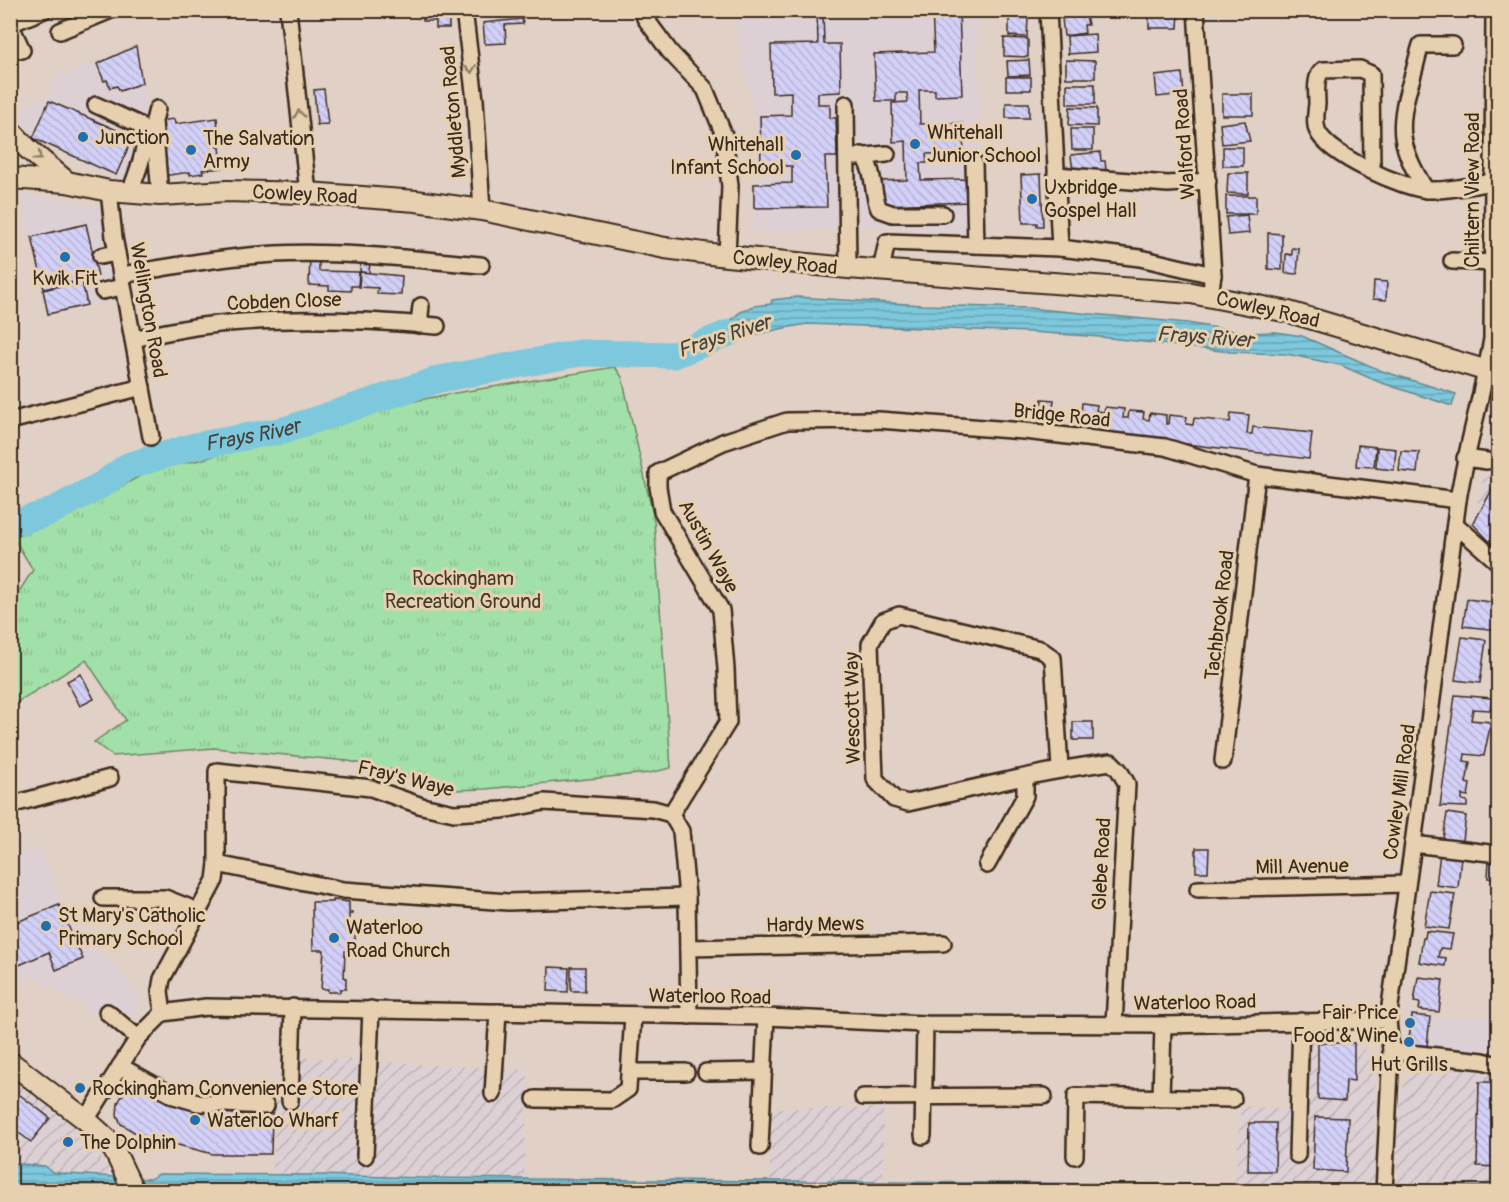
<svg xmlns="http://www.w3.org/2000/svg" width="1509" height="1202" font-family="Pangolin,sans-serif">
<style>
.built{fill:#dcd0d4}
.industrial{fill:url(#industrial-furrows)}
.grass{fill:url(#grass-tufts);stroke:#6e8564;stroke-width:1.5}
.water{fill:url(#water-rules);stroke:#638991;stroke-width:1.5}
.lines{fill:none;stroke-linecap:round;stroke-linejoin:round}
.river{stroke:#7dc8dd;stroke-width:27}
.building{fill:url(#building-back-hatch);stroke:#3b2a1e;stroke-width:1.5}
.minor-casing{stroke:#3b2a1e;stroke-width:20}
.major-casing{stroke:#3b2a1e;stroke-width:24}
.minor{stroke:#e6d0af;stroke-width:15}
.major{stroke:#e6d0af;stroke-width:20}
.oneway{stroke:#907d66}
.poi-dot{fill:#1f6fb2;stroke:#e6d0af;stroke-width:2}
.labels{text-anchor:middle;stroke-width:6;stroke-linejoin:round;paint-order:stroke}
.street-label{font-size:20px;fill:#3b2a1e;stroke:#e6d0af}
.poi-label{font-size:20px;fill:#3b2a1e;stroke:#e6d0af;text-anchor:start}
.park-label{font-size:20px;fill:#453c2c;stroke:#e6d0af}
.water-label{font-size:21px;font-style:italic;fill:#45423b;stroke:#e6d0af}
</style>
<defs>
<pattern id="industrial-furrows" width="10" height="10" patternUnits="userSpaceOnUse" patternTransform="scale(1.5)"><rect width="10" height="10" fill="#dcd0d4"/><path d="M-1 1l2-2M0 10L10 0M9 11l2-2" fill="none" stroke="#beb3b6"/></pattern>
<pattern id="grass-tufts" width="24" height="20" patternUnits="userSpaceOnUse" patternTransform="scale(1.5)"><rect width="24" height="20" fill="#a1e0a9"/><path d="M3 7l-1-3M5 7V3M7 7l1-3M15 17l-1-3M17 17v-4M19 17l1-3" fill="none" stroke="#8cc091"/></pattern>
<pattern id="water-rules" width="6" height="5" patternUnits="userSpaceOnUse" patternTransform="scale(1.5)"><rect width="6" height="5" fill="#7dc8dd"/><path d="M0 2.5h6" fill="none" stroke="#68a3b3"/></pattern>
<pattern id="building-back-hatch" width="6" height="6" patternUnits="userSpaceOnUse" patternTransform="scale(1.5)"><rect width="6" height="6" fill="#d3d0f8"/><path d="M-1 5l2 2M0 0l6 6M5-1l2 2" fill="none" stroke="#b6b3d4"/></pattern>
</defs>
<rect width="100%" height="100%" fill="#e0d0c5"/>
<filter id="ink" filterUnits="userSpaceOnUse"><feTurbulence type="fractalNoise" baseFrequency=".0167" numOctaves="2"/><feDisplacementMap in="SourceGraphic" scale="12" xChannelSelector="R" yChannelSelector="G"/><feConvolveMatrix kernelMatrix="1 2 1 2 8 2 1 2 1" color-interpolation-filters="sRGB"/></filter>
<g filter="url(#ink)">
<g class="built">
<polygon points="730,11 976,11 983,234 862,227 752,232 759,155 754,111"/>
<polygon points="137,45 157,183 128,183 110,176 27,137 12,112 53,93 49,82"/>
<polygon points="20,192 115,212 129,297 48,314"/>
<polygon points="41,846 61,901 101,952 142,997 123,1031 30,974 11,996 11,859"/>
<polygon points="1406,1012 1440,1017 1498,1017 1498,1037 1495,1056 1400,1047"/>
</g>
<g class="industrial">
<polygon points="1498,412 1498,570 1469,543"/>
<polygon points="1315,1030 1348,1036 1375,1059 1374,1191 1366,1191 1356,1186 1235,1185 1241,1106 1293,1109 1296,1031"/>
<polygon points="1498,1050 1498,1191 1398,1191 1395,1103 1408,1078 1421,1062 1496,1070"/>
<polygon points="295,1057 528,1070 524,1178 273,1175 275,1101 293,1102"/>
<polygon points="10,1072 82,1131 124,1191 11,1191"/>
<polygon points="779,1108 883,1108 883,1182 770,1180 769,1116"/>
</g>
<polygon class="grass" points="615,367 622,377 654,520 671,768 649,773 485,789 450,790 424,783 397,771 348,761 214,748 113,756 94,742 126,720 86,660 11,706 11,604 33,570 13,537 69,516 152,469 200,460 257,443 325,427 400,404 449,394"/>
<g class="water">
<path d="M797,297L923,305L1028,308L1187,323L1247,333L1276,332L1302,336L1382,371L1456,394L1452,406L1379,382L1340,365L1286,354L1230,352L1101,337L1031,332L807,324C767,330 735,340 696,353L693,335L730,321L739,313L754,306L771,304L772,300Z"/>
<polygon points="10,1163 45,1166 52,1172 67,1174 150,1179 159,1174 320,1175 423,1178 1356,1186 1366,1191 11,1192"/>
<polygon points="1498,1186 1498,1191 1407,1191 1412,1187"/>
</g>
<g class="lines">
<path class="river" id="s1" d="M10,524L48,513L103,484L128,466L195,446L284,430L440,379L580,353L674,355L729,333"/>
</g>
<g class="building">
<polygon points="423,10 449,10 449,28 436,28 436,21 423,21"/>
<polygon points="817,10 823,10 824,44 840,44 841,92 818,93 818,104 830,104 830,118 836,118 837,157 825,157 827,207 754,208 754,184 792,183 792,166 761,166 760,116 791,115 791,92 772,93 771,45 818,44"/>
<polygon points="932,10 959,10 962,95 935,96 935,90 919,90 920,124 962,123 964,153 926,154 927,163 920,163 921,180 971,179 971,202 880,205 880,181 907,180 906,141 893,142 892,103 908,102 907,93 896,93 896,101 876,101 874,54 934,52"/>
<polygon points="1149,10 1179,10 1178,28 1149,28"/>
<polygon points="1086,15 1088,25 1084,25 1085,33 1064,36 1062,18"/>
<polygon points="1009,18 1028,18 1027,37 1009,36"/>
<polygon points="522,19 523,24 505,25 506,43 485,44 483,23"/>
<polygon points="1095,34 1096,52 1068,54 1067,36"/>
<polygon points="1004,38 1028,39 1028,57 1004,56"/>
<polygon points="136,46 142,83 120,91 117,86 110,88 107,80 104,81 97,64"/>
<polygon points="1029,60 1030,75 1008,76 1007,61"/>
<polygon points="1066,60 1095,61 1095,78 1066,78"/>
<polygon points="1182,73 1184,94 1157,97 1155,76"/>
<rect x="1006" y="77" width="25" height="13"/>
<rect x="1067" y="84" width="28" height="20"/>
<polygon points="324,89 328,124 317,125 314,90"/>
<rect x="1222" y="94" width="31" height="21"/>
<polygon points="49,101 133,137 116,175 33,138"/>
<rect x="1006" y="103" width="23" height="15"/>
<polygon points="1070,107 1097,108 1097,126 1069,125"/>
<polygon points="217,118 219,139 216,139 217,147 220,147 222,168 202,170 203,173 190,175 190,172 163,176 159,121 174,119 175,124"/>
<polygon points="1245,121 1250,141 1222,144 1220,124"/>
<polygon points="1071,129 1093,129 1093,150 1072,150"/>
<rect x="1223" y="147" width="20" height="19"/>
<polygon points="1100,152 1101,161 1105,161 1106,170 1073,173 1071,155"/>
<polygon points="1228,173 1248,173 1248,194 1227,193"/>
<polygon points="1041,174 1043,226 1037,226 1037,223 1023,223 1021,175"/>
<rect x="1226" y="196" width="30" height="18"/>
<polygon points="1247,215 1249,233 1228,235 1226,217"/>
<polygon points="86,224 98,276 44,289 32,237"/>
<polygon points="1268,233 1282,234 1282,270 1268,269"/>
<polygon points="1292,248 1299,249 1297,274 1285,273 1286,254 1292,255"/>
<polygon points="310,256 319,257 319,271 359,272 358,286 351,286 351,291 329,290 329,286 309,285"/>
<polygon points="361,259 370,260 369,273 360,272"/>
<polygon points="360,272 402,276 401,295 377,294 378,288 359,287"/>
<polygon points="82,281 87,305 48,314 43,290"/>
<polygon points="1374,281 1387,282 1386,300 1373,299"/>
<polygon points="1042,399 1054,400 1051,425 1039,424"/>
<polygon points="1082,403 1097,405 1096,411 1104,412 1105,407 1124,409 1123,418 1128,418 1129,411 1144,412 1143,419 1149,420 1150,413 1166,415 1166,424 1168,424 1169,415 1187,417 1186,424 1193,425 1194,418 1230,422 1231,413 1249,415 1247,434 1252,434 1253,427 1312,433 1309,459 1079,431"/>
<polygon points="1358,445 1376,447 1374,467 1356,466"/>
<polygon points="1377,447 1396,449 1394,470 1376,468"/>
<polygon points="1401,451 1419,452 1417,473 1399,471"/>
<polygon points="1498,479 1498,558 1493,553 1497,549 1473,524"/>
<polygon points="1467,599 1498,603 1498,630 1463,626"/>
<polygon points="1462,637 1486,640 1480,683 1455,680"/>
<polygon points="81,674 94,699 80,706 67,681"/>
<polygon points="1455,695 1492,698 1490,710 1473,709 1471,720 1491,722 1484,756 1465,754 1464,761 1470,762 1466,783 1470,784 1468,796 1462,795 1462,800 1467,801 1467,807 1440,806"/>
<rect x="1073" y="722" width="20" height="18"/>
<polygon points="1447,813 1466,816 1462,848 1442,846"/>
<polygon points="1196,848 1209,848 1208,872 1196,872"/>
<polygon points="1440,853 1461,856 1458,888 1436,885"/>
<polygon points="1489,860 1498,860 1498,879 1488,878"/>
<polygon points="1430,891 1455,894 1449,929 1424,926"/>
<polygon points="333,900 349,902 349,912 352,912 352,914 349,914 349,924 345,924 345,926 355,927 355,951 345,951 344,977 346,978 346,989 340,989 340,992 328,992 328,989 321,989 324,950 313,950 312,902 333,902"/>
<polygon points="59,905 83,959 56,970 49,952 10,969 10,920 12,924"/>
<polygon points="1426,931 1453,934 1450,949 1440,948 1438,957 1446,958 1445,966 1419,962 1423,938 1425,938"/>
<polygon points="549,967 569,968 568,992 548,991"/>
<rect x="571" y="967" width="14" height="24"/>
<polygon points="1418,977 1443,980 1439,1012 1419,1010 1420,1003 1414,1002"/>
<polygon points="1412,1015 1430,1017 1427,1046 1408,1046"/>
<polygon points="1318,1043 1354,1043 1354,1081 1346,1080 1345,1101 1318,1099"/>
<polygon points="130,1081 161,1099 214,1113 272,1113 271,1154 213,1154 139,1135 121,1124 117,1115 118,1103"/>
<polygon points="1479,1082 1498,1082 1498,1167 1477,1166"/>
<polygon points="20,1095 50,1118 31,1142 10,1126 10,1107"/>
<polygon points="1315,1117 1348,1118 1346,1172 1313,1170"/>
<polygon points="1249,1123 1276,1123 1275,1171 1248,1171"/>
</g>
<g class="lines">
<defs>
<g id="minor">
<polyline points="288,10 308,193"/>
<polyline points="464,10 475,100 482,210"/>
<polyline points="643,10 645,18 670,52 705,89 724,135 730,186 727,256"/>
<polyline points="1048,10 1060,248"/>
<polyline points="1196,10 1213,275"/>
<polyline points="10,24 44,10"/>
<polyline points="10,24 22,50"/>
<polyline points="60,31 111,10"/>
<polyline points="846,104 848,268"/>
<path d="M96,105L138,124C154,140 135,175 130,193"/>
<polyline points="157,109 154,121 160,195"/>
<path d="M862,155C876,171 871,191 879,209L893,214H943"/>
<polyline points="856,157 887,154"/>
<polyline points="974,163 976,245"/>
<path d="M1372,170L1371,74L1360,69L1323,70C1314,77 1317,93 1317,104C1316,113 1314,124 1318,132C1330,156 1403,189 1430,190C1451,191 1472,185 1493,182"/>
<polyline points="1056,175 1168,184 1208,181"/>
<path d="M1426,190C1400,149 1396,128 1411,81C1415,69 1417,57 1421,45H1453"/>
<polyline points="109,191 114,237 151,437"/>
<polyline points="101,256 117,253"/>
<polyline points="1452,261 1493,263"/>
<polyline points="881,270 887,242 1060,248 1140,258 1213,275 1210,295"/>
<path d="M122,275C173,266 223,257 275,254C344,251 412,259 481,265"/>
<polyline points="103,291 123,287"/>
<polyline points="419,325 421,306"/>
<path d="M133,339C156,334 179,329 202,326C280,316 359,319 437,326"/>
<polyline points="10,421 142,387"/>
<polyline points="1465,458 1487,461"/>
<polyline points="1456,525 1498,562"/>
<polyline points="1223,761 1257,475"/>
<path d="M1060,768L1053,658L1040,649L899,615L883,621L870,644L875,779L894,799L908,803C975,788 1042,771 1111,762L1119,770L1127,784L1114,1024"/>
<polyline points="10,805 110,778"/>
<polyline points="671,814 728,722 726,669 721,610 662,511 658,487 658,473 723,442 787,421 879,420 1024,431 1165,447 1257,475 1458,500"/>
<polyline points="1413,844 1498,854"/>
<polyline points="217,864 343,890 508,902 687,897"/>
<polyline points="987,865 1025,796 1025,778"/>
<polyline points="1198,889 1407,884"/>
<polyline points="103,898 165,898 198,911"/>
<polyline points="688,948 943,943"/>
<polyline points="107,1012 138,1038"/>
<polyline points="163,1013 160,991 162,979 215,880 217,864 217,771 371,788 422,806 454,813 503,810 544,802 653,809 671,814 681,831 687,897 689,1016"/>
<polyline points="1391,1051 1483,1061 1498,1065"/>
<polyline points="120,1066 174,1096 198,1103 266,1106"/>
<polyline points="629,1072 686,1072"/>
<polyline points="706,1072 764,1071"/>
<polyline points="493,1094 498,1012"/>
<polyline points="863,1097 1044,1096"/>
<polyline points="1161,1098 1163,1025"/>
<polyline points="535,1099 612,1100 628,1089 633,1016"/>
<polyline points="290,1101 293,1007"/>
<polyline points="86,1120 138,1038 163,1013 206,1007 766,1017 925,1024 1163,1025 1388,1020"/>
<polyline points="923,1136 925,1024"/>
<polyline points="760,1147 766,1017"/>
<polyline points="1297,1155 1301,1021"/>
<polyline points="365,1156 371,1009"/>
<polyline points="1075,1156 1076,1096 1233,1099"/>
<path d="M1384,1192L1391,1051L1388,1020L1413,844L1458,500C1467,446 1483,393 1492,339L1494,10"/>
</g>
<g id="major">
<polyline points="10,130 27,148 67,182"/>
<polyline points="10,178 67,182 109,191 160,195 227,191 308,193 416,201 482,210 665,248 727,256 848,268 1191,293 1289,312 1498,374"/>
<polyline points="10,1062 86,1120 106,1138 116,1154 134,1192"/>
</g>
</defs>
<use href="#minor" class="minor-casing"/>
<use href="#major" class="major-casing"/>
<use href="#minor" class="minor"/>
<use href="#major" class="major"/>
</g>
<defs><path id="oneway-chevron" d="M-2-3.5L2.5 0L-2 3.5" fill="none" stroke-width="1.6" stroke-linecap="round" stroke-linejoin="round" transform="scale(1.5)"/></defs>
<g class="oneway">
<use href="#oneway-chevron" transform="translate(471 69) rotate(83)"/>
<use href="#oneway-chevron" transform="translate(299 114) rotate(-97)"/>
<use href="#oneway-chevron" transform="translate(38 157) rotate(39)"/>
</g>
</g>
<g class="poi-dot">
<circle cx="83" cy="137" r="6"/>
<circle cx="915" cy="144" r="6"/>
<circle cx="191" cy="150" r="6"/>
<circle cx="796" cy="155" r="6"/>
<circle cx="1032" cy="199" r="6"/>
<circle cx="65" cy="257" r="6"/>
<circle cx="46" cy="926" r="6"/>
<circle cx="334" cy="938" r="6"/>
<circle cx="1410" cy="1023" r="6"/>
<circle cx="1409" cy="1042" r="6"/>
<circle cx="80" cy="1088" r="6"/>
<circle cx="195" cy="1120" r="6"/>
<circle cx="68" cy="1142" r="6"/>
</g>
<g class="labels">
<g class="street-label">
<text transform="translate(453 112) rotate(-95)" y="7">Myddleton Road</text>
<text transform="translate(1184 144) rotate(-94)" y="7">Walford Road</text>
<text transform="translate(1472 190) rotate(-90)" y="7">Chiltern View Road</text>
<text transform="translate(305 194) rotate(3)" y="7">Cowley Road</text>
<text transform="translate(785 262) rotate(6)" y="7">Cowley Road</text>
<text transform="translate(284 301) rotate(-2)" y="7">Cobden Close</text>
<text transform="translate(1268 309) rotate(13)" y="7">Cowley Road</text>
<text transform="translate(149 310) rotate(80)" y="7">Wellington Road</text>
<text transform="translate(1062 415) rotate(6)" y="7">Bridge Road</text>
<text transform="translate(709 546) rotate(61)" y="7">Austin Waye</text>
<text transform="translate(1219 615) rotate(-83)" y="7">Tachbrook Road</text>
<text transform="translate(852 708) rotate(-91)" y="7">Wescott Way</text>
<text transform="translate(406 778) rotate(14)" y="7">Fray's Waye</text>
<text transform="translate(1399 792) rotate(-82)" y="7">Cowley Mill Road</text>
<text transform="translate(1101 864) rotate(-87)" y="7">Glebe Road</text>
<text transform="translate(1302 866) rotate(-1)" y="7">Mill Avenue</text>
<text transform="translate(815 924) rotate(-1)" y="7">Hardy Mews</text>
<text transform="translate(710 996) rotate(1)" y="7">Waterloo Road</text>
<text transform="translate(1195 1002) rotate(-1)" y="7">Waterloo Road</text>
</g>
<g class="poi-label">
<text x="927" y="139">Whitehall<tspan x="927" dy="23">Junior School</tspan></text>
<text x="95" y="144">Junction</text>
<text x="203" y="145">The Salvation<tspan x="203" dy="23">Army</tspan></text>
<text x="784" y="151" text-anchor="end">Whitehall<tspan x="784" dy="23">Infant School</tspan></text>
<text x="1044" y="194">Uxbridge<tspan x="1044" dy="23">Gospel Hall</tspan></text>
<text x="65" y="285" text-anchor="middle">Kwik Fit</text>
<text x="58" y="922">St Mary's Catholic<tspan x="58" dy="23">Primary School</tspan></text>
<text x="346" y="934">Waterloo<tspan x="346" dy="23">Road Church</tspan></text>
<text x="1398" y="1019" text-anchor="end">Fair Price<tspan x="1398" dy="23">Food &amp; Wine</tspan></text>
<text x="1409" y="1071" text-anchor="middle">Hut Grills</text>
<text x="92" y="1095">Rockingham Convenience Store</text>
<text x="207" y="1127">Waterloo Wharf</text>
<text x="80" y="1149">The Dolphin</text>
</g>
<g class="park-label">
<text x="463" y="585">Rockingham<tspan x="463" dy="23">Recreation Ground</tspan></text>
</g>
<g class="water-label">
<text transform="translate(724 336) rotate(-18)" y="7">Frays River</text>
<text transform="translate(1205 337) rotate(4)" y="7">Frays River</text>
<text dy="7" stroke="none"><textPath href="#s1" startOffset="261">Frays River</textPath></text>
</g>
</g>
<rect width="1509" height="1202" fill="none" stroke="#e6d0af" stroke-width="36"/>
<rect x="18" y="18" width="1473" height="1166" fill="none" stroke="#3b2a1e" stroke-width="2" filter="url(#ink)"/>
</svg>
